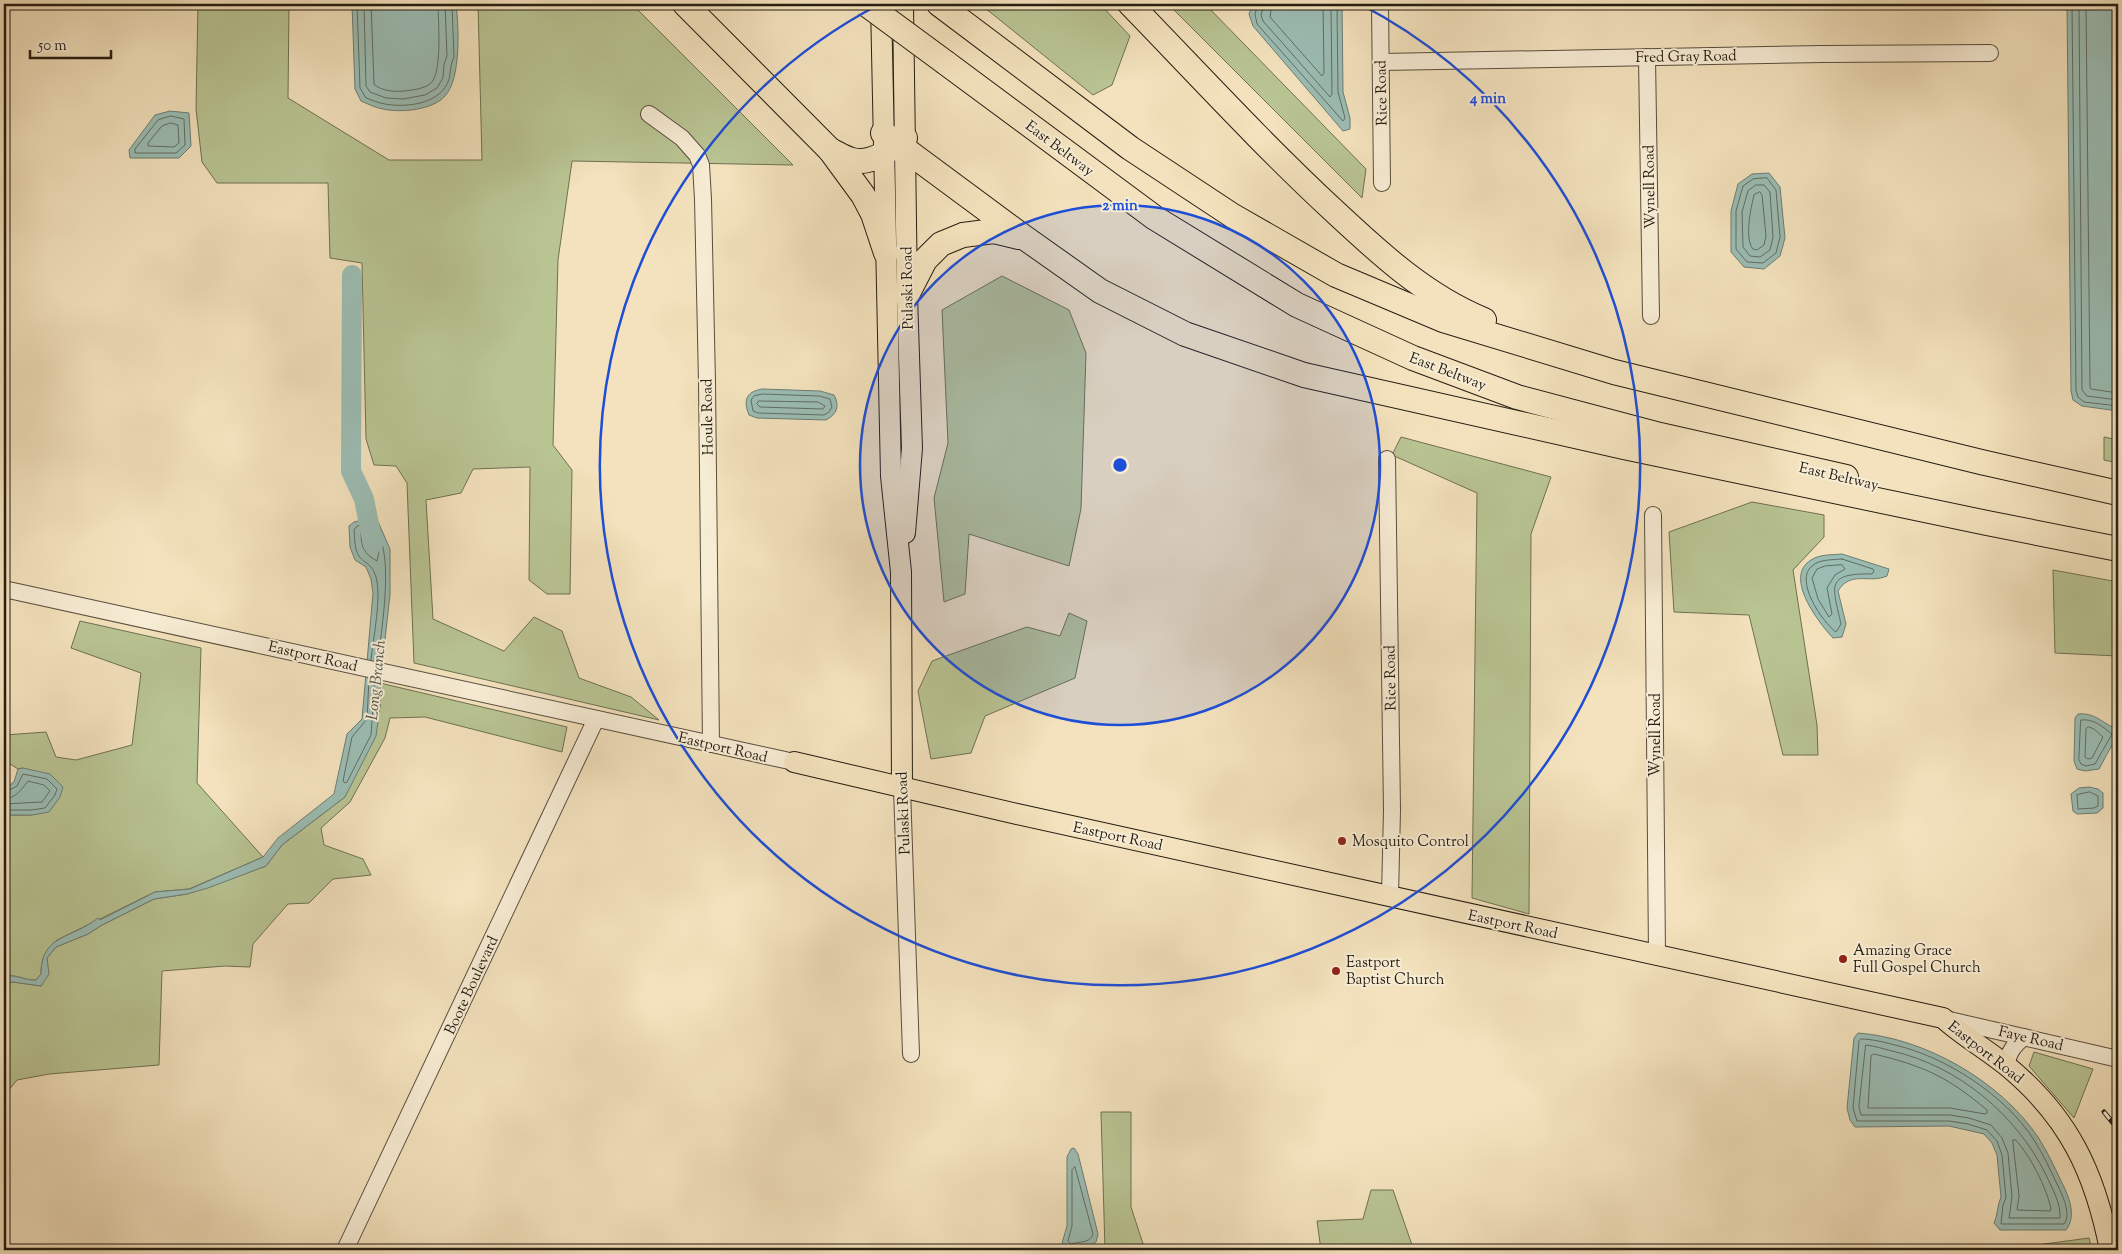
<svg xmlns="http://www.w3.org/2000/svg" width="2122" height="1254" font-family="'Sorts Mill Goudy',serif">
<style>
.green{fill:#b9c493;stroke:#6f7052}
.water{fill:#9bbdb4;stroke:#6c7d73}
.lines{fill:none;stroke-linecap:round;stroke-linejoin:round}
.shore{stroke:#606d63;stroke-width:1}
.river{stroke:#9bbdb4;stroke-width:20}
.minor-casing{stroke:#584e3d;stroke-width:18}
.major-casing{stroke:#251d12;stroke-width:22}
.highway-casing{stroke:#251d12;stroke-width:26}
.minor{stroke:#f7ecd4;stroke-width:16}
.major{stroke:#f3e2bd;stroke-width:20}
.highway{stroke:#f3e2bd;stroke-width:24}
.rail-casing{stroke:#251d12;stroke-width:5}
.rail{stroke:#f7ecd4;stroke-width:3;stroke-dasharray:9;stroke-linecap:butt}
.highway-bridge-casing{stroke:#251d12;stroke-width:26;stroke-linecap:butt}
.highway-bridge{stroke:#f3e2bd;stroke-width:24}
.ring{fill:none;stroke:#1d4ed8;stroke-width:2.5}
.poi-dot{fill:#8f2418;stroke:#f7ecd4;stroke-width:2}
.labels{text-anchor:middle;stroke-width:4;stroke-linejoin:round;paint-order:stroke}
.street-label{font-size:15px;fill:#251d12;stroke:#f7ecd4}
.poi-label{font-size:15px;fill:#251d12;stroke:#f7ecd4;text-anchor:start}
.water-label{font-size:16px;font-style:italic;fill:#4e554b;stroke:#f7ecd4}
.centre{fill:#1d4ed8;stroke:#f7ecd4;stroke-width:2.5}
.ring-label{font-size:15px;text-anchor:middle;font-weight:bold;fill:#1d4ed8;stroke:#f7ecd4;stroke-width:4;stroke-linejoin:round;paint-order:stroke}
</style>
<rect width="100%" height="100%" fill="#f3e2bd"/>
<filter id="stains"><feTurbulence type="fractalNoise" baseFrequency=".004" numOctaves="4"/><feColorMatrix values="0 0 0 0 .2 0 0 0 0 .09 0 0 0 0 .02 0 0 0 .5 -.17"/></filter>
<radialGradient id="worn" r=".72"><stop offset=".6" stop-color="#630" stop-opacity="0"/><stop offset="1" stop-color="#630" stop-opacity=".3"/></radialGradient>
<g class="green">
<polygon points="198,4 289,4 288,98 389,160 482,160 478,4 632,4 793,165 572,161 558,260 553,445 572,470 570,594 547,594 529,580 530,467 473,469 461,493 426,500 433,619 504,651 534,617 562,631 579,678 631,697 659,720 414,663 407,483 396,466 374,465 366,439 362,263 330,258 328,183 217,183 202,162 196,109"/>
<polygon points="980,4 1100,4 1130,36 1112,85 1093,95"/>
<polygon points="1168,4 1205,4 1366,169 1362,198"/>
<polygon points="1002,276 1069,310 1086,353 1081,509 1069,566 969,534 965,594 944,602 934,498 948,443 942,310"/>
<polygon points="1401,437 1551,477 1531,534 1529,914 1472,898 1477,493 1392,455"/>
<polygon points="2104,437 2118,440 2118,463 2104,460"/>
<polygon points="1752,502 1824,515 1824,537 1793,570 1817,725 1818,755 1783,755 1749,615 1674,612 1669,532"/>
<polygon points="2053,570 2118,582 2118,656 2055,653"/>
<polygon points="1069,613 1087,621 1075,678 985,716 971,753 931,759 918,691 932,661 1027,627 1060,636"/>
<path d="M80,621L201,648L197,783L263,857L189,889L155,892L57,940C45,951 41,958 41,974L36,980C24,981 16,973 4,977V815H32L23,768L18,769L4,760L5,735L46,732L56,757L76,760L132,745L141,673L71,648Z"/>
<polygon points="380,683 567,727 562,752 425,717 390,718 385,738 350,802 321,828 324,845 363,859 371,875 333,879 309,903 288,904 253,944 250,967 225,966 162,971 159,1065 49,1074 17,1080 4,1096 4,984 13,982 41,986 48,974 47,958 56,947 88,934 102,925 154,899 187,894 266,866 282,845 345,797 380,707"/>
<polygon points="2034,1052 2093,1069 2074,1118 2029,1066"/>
<polygon points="1101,1112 1131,1112 1131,1207 1145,1250 1105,1250"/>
<polygon points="1371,1190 1393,1190 1412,1245 1412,1250 1321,1250 1317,1221 1363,1219"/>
<polygon points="2089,1238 2092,1250 2000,1250"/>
</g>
<g class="water">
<path d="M352,4H456C459,27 461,79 445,96C433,110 401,113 383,109C376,108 368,104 361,101L355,89Z"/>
<polygon points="1253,4 1342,4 1343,92 1350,118 1350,129 1343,131 1253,26 1249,14"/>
<polygon points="2067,4 2118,4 2118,411 2082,406 2073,400 2071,391"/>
<polygon points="170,111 189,113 191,146 179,158 130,158 129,150 155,115"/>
<polygon points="1769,173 1780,187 1785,238 1780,256 1764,269 1744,267 1731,252 1731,211 1738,184 1752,174"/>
<path d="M762,389L820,391L834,395C840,406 837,414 826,420L757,418L749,415C743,400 746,392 762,389Z"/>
<path d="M376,517L390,549V595L380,683V707L376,736L345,797L282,845L266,866L208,888L187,894L154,899L102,925L88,934L56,947L47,958L49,974L41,986L13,982L4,984V977C16,973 24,981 36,980L41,974C41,934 72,939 98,918L100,920L155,892L190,889L263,857L278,838L334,794L347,734L362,719L373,593L371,579L366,567L355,560L350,547L349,526L354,522Z"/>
<path d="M1842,554L1889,569L1887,576C1869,584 1851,570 1838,591L1846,624L1842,637L1833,638C1819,623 1783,577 1811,560C1820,554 1832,555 1842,554Z"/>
<path d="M2078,714C2093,712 2102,722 2114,728L2118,727V734L2099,769L2085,771L2077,769L2074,761L2075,718Z"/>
<polygon points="23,768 50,774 63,787 60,797 49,812 32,815 4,815 4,789 14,782 18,769"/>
<polygon points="2089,787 2098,789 2103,793 2103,808 2097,813 2077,814 2073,811 2071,794 2079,788"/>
<path d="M1858,1033C1925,1038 2000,1081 2038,1137C2047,1151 2054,1166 2061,1181C2069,1196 2077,1216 2066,1230H2000L1994,1223C1998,1215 1997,1206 2001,1197L1997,1155L1992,1143L1984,1134L1949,1126L1855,1127L1850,1120L1847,1108L1854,1038Z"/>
<polygon points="1074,1148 1078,1154 1098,1234 1096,1242 1089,1247 1068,1249 1062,1243 1067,1226 1067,1157 1071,1149"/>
</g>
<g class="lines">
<g class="shore">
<path d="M357,4L360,88L366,98C372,100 378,103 385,104C406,108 442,104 449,79C451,71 450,65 454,57L452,4"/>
<polyline points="364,4 366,86 370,92 386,98 403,99 425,95 437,88 443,78 444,64 447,56 445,4"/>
<path d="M371,4L374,84C381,91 394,92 404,91C412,90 423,89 430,84C443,74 438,20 438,4"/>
<polyline points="1258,4 1255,14 1257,24 1343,121 1345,118 1338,92 1337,4"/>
<polyline points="1264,4 1261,15 1263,21 1330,97 1332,94 1331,4"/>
<polyline points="1272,4 1270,17 1322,76 1324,73 1323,4"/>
<polyline points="2072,4 2076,390 2078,397 2084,402 2118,406"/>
<polyline points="2079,4 2082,390 2087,396 2118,400"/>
<polyline points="2086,4 2090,387 2091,389 2118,393"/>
<polygon points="171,116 184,119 185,145 176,153 135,153 135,149 158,120"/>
<polygon points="171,123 178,125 179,143 174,147 148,146 148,143 162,126"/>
<polygon points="1767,178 1776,190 1780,237 1776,253 1763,263 1747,262 1736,249 1736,211 1743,186 1753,179"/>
<polygon points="1756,185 1764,185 1770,192 1773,237 1770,250 1760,257 1750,256 1743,247 1742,212 1748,191"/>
<path d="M1760,192L1762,195L1766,236L1764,245L1757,250L1753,249C1744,238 1751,208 1754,195Z"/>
<polygon points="763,394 819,396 830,399 832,407 829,412 824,415 758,413 753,411 751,400 754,396"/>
<polygon points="759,401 818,402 825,406 823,409 760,407 757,404"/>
<path d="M367,530L370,531L379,552L377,561C364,554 361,547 361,533Z"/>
<path d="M1842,559L1873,569L1874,571L1872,574C1824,573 1833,587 1841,624L1836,632C1822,622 1794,580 1812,566C1820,559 1832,560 1842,559Z"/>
<polygon points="1842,565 1845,569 1835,575 1827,588 1832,614 1829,617 1818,599 1812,578 1817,569 1825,566"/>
<path d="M371,660C373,638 382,597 376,577C371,562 366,565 359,556C354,549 355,538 354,530L357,526L371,523C397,546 381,629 378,661"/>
<polyline points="369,679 367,719 352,737 343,781 345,783 347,782 371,735 375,680"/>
<path d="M2081,720C2093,718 2103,727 2112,734L2095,764L2086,766L2081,764L2079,760Z"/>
<polygon points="2089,727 2094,729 2103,737 2092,758 2088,759 2085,757 2086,729"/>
<polygon points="2090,792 2098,796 2098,806 2094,808 2078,809 2077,795"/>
<polyline points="4,793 17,786 23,774 47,779 57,789 55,795 45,808 31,810 4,810"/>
<path d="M4,799C16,798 21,790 28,781L44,785L50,791L42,802L4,804"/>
<path d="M1861,1039C1872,1039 1883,1042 1895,1045C1946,1057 2005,1095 2034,1140C2043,1154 2050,1169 2057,1184C2062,1194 2072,1215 2064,1224H2001L2003,1205L2006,1198L2002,1155L1997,1141L1987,1130L1968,1124L1949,1121H1857L1853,1108L1859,1041Z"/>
<path d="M1866,1045C1875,1046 1884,1049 1892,1051C1958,1066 2016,1114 2046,1175C2052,1188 2061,1203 2060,1218H2009L2012,1197L2008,1153L2002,1138L1991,1125L1969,1118L1950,1115H1861L1859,1107Z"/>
<path d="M1874,1054C1924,1066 1948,1077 1987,1110V1113L1985,1114L1950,1108H1868L1871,1056Z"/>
<path d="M2013,1140H2016C2032,1159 2045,1185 2051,1208L2050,1211L2017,1210L2019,1196Z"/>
<path d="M1075,1167L1093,1234C1090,1244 1079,1241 1071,1244L1068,1241L1072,1226V1170Z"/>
</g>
<polyline class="river" points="352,275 351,471 364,499 373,544"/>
<defs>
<g id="minor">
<polyline points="1380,4 1382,183"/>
<polyline points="1647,57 1651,316"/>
<polyline points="1381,62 1823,54 1990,53"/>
<polyline points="649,114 682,138 697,155 701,165 703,199 707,382 711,744"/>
<polyline points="1387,459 1392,810 1390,896"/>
<polyline points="1653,515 1657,955"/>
<polyline points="4,589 794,762"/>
<polyline points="902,788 911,1054"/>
<polyline points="1945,1019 2118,1059"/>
<path d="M2006,1065C2009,1052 2013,1046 2024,1037"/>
<polyline points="345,1250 596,719"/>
</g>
<g id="major">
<polyline points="881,4 891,476 901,572 902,788"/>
<polyline points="903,4 907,295 912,448 905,533"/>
<path d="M794,762L1017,814L1943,1018C1963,1036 1986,1049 2007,1066C2069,1117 2095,1173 2110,1250"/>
</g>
<g id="highway">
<polyline points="685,4 830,150 863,195 873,214 886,253"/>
<polyline points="939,4 1130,148 1233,216 1336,275 1443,320 1614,372 1981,462 2118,493"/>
<path d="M1130,4C1197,73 1262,144 1332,209C1378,252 1425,296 1484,320"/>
<polyline points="946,63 1155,218 1297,305 1413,358 1517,397 1660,435 1846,477"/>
<polyline points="883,133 1025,238 1100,291 1185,334 1304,375 1624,447 1987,523 2118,549"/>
<path d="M830,150C837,153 844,158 852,160C872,165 890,150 905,138"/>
<polyline points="907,295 925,260 941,244 963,235 994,231 1019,237"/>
</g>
</defs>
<use href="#minor" class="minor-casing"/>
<use href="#major" class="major-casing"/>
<use href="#highway" class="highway-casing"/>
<use href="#minor" class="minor"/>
<use href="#major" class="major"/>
<use href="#highway" class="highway"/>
<defs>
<g id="rail">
<polyline points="2115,1103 2118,1107"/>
<polyline points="2104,1112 2118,1129"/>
</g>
</defs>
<use href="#rail" class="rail-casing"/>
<use href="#rail" class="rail"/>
<defs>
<polyline id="highway-bridge" points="866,4 946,63"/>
</defs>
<use href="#highway-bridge" class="highway-bridge-casing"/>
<use href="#highway-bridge" class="highway-bridge"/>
</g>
<circle cx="1120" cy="465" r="260" fill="#1d4ed8" fill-opacity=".12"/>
<g class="ring">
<circle cx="1120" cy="465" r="260"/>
<path d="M1360 4A520 520 0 1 1 880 4"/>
</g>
<g class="poi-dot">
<circle cx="1342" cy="841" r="5"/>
<circle cx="1843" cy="959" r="5"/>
<circle cx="1336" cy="971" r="5"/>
</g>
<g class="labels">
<g class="street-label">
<text transform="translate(1686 56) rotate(-1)" y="5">Fred Gray Road</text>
<text transform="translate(1381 93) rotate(-91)" y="5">Rice Road</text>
<text transform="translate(1060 148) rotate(37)" y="5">East Beltway</text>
<text transform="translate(1649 187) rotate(-91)" y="5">Wynell Road</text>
<text transform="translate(907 288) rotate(-91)" y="5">Pulaski Road</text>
<text transform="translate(1448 371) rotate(21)" y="5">East Beltway</text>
<text transform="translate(707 417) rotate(-91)" y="5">Houle Road</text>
<text transform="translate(1839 476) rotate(13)" y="5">East Beltway</text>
<text transform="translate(313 656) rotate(13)" y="5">Eastport Road</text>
<text transform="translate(1390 678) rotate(-91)" y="5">Rice Road</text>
<text transform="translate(1655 735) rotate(-90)" y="5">Wynell Road</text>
<text transform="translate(723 747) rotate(13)" y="5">Eastport Road</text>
<text transform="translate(903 813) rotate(-92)" y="5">Pulaski Road</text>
<text transform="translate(1118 836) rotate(12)" y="5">Eastport Road</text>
<text transform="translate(1513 924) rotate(12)" y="5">Eastport Road</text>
<text transform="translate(471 985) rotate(-65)" y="5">Boote Boulevard</text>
<text transform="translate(2031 1038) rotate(13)" y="5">Faye Road</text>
<text transform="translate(1986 1052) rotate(38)" y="5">Eastport Road</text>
</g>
<g class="poi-label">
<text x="1352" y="846">Mosquito Control</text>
<text x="1853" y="955">Amazing Grace<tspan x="1853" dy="17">Full Gospel Church</tspan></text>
<text x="1346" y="967">Eastport<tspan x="1346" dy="17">Baptist Church</tspan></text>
</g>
<g class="water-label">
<text transform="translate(375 680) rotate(-84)" y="6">Long Branch</text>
</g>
</g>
<circle cx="1120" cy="465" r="8" class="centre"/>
<g class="ring-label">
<text x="1488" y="103">4 min</text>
<text x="1120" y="210">2 min</text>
</g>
<rect width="2122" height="1254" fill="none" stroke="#f3e2bd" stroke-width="20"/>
<rect x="5" y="5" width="2112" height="1244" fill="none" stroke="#251d12" stroke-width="2.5"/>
<rect x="10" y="10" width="2102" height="1234" fill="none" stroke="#251d12"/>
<path d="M30 50v8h81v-8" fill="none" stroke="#251d12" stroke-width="2.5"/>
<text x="38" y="50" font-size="15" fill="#251d12" stroke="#f7ecd4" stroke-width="4" paint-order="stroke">50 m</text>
<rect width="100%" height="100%" filter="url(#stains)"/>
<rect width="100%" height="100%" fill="url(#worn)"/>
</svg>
